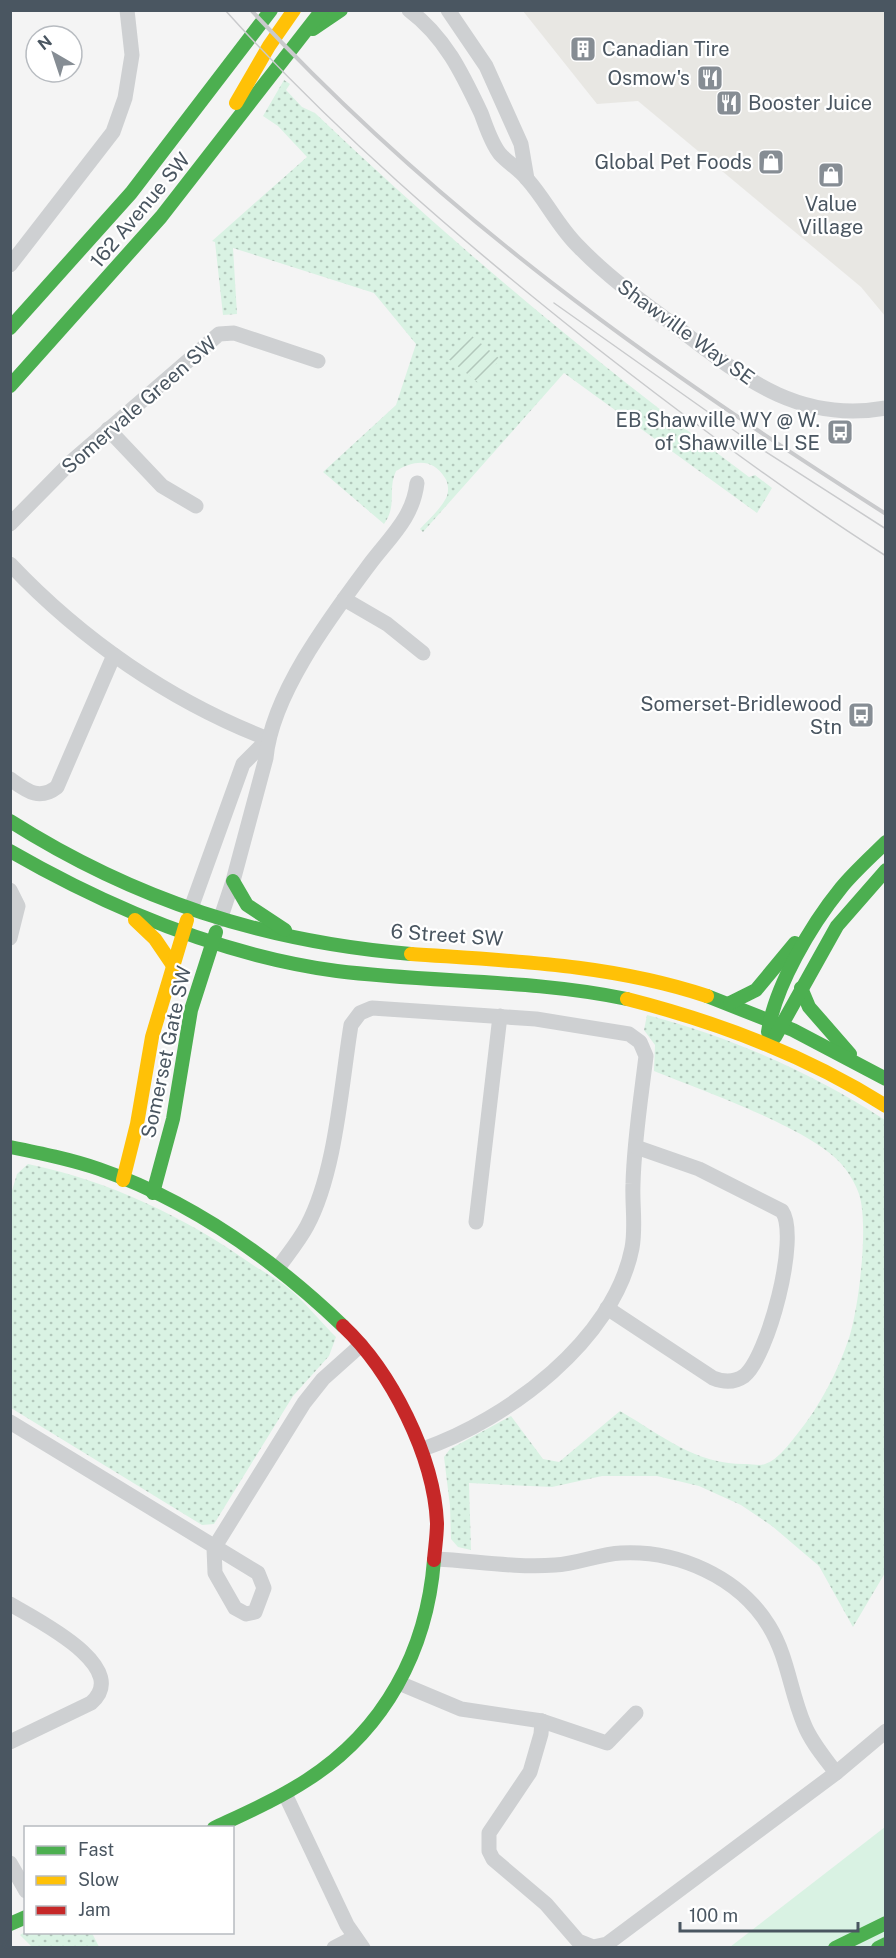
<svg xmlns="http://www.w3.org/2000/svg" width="896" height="1958" font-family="'Public Sans',sans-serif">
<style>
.commercial{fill:#e8e7e3}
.grass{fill:#d9f2e3}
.park{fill:url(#park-dots)}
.garden{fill:url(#garden-furrows)}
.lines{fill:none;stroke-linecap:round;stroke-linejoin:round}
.street{stroke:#ced0d2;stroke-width:15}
.fast{stroke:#4caf50;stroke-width:14}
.slow{stroke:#ffc107;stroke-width:14}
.jam{stroke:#c62828;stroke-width:14}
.tram{stroke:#c9cacc;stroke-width:1.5}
.rail{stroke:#c9cacc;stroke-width:4}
.labels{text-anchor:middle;stroke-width:4.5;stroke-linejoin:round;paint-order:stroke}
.poi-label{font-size:20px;fill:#4a5661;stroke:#fff;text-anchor:end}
.street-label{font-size:20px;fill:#4a5661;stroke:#fff}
</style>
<defs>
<pattern id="park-dots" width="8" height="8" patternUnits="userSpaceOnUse" patternTransform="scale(1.5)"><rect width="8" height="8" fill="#d9f2e3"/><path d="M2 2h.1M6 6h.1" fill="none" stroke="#b2c7bb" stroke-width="1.8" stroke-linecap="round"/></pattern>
<pattern id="garden-furrows" width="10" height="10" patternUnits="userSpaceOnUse" patternTransform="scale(1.5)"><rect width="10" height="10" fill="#d9f2e3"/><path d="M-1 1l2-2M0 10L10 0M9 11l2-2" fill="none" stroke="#b2c7bb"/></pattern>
</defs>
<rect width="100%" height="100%" fill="#f4f4f4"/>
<polygon class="commercial" points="523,11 885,11 885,316 861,287 638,101 597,104"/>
<polygon class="grass" points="885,1827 885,1947 730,1947"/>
<g class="park">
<path d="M284,80L290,84L286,90L302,107L315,113C452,244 597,364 749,477L755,475L772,488L757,513L564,373L423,532L420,529C428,520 442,508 447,496C449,490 448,482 445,478C433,458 414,460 396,471C387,491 398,504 384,524L323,472L396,405L416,344L374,293L233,248L237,314L223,315L215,242L212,241L307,157L278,126L263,116Z"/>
<path d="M647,1015C731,1037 813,1073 885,1120V1573L853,1627L819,1566L772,1526L741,1505L699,1486L657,1476H602L552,1487L469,1483L471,1550L458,1547L451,1539L450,1506L444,1457L450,1449L511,1416L543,1459L559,1462L620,1411C663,1436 696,1465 747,1464C752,1464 760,1466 765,1464C778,1460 790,1443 798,1433C820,1406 838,1371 849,1338C859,1307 869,1224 859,1194C856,1185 849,1173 843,1166C814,1129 700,1090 654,1071L655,1045L644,1030Z"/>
<path d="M28,1164C110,1181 185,1217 253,1265C267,1274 283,1282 295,1294C309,1307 322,1323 336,1337L329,1356L293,1396L214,1524L202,1525L11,1408V1194L17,1174Z"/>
<polygon points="25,1932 92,1933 99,1947 32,1947 20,1935"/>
</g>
<polygon class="garden" points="467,332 500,359 480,384 446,357"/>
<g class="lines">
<g class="street">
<path d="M409,10C445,37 462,73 481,113C486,126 491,143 500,154C508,163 519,169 527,179C546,200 558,227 579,247C607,276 641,301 674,325C740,375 796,424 886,408"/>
<polyline points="448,10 486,66 521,144 527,179"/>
<polyline points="10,265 113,132 125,98 132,55 127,10"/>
<polyline points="108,429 162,486 196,506"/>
<polyline points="10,524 71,462 219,334 234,333 318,361"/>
<path d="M10,564C82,640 170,701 268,739"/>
<polyline points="344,599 387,624 423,653"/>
<path d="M10,779C27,791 39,801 57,787L114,655"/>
<polyline points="10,890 18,906 10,938"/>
<polyline points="190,911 243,764 268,739"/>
<path d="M220,920L233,881L266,758C272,694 331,616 369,565C390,537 413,518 417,483"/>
<polyline points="476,1222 500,1016"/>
<path d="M278,1268C288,1254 299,1241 307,1226C336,1172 341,1086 351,1025L360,1013L372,1008L536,1019L629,1034L640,1042L646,1056C641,1098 634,1141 633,1184C632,1205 636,1227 632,1248C614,1340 507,1420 423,1449"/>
<path d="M607,1308L713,1378C723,1382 734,1383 744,1376C768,1357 800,1237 782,1211L699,1169L636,1147"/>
<polyline points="10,1422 258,1573 264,1588 255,1612 246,1614 235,1608 215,1573 214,1548 304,1403 323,1379 361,1345"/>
<path d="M437,1559C475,1561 516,1568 555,1565C577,1564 599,1554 621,1553C678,1550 739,1577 769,1626C788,1657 790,1691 804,1724C811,1742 825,1758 836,1773"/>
<path d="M10,1604C35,1619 133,1667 91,1703L10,1742"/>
<polyline points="399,1683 461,1709 542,1721 607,1743 636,1713"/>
<polyline points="542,1721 541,1734 530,1772 489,1833 489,1851 493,1859 546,1904 578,1941 593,1947 607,1944 836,1773 886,1731"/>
<polyline points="285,1794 347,1925 363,1948"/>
<polyline points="10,1863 26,1891"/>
<polyline points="334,1948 355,1937"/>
</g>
<g class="fast">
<polyline points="313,29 341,10"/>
<polyline points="10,328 131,193 271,10"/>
<polyline points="10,386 161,217 322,10"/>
<path d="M10,821C135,900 264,942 411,954"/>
<path d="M10,851C111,909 220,955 337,971C434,983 531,979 627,999"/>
<polyline points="233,881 247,905 285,930"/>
<polyline points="801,988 809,1007 850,1054"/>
<polyline points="707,996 793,1030 886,1079"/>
<polyline points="730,1003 756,990 795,943"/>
<path d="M768,1032C775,986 811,925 841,888C854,872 871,857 886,842"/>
<polyline points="775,1037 837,926 886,870"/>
<path d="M10,1147C40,1153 70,1159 99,1169C191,1201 273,1259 343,1326"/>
<polyline points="153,1193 173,1119 191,1010 216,932"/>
<path d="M214,1828C246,1813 278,1799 307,1780C385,1730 427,1650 434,1560"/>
<polyline points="10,1924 26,1917"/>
<polyline points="835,1948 886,1923"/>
<polyline points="878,1948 886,1944"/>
</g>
<g class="slow">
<polyline points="236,103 269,46 294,10"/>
<polyline points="135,920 155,939 172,964"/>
<path d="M411,954C512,961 611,964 707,996"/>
<path d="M627,999C718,1022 807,1056 886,1106"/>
<polyline points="123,1180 137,1124 152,1037 187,920"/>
</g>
<path class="jam" d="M343,1326C391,1371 434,1456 437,1523C437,1535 435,1548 434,1560"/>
<g class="tram">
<path d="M225,10C334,131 457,237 584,338C682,415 781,489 886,556"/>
<polyline points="554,303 749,441 886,529"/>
</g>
<path class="rail" d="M251,10C439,213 653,366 886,514"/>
</g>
<defs>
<symbol id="building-square" viewBox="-11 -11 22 22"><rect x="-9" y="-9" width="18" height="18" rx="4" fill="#868d94" stroke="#fff"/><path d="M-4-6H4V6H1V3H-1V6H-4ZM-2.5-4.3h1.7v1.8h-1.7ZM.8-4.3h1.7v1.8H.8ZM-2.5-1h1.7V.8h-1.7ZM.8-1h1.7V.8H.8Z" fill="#fff"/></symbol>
<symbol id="restaurant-square" viewBox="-11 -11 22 22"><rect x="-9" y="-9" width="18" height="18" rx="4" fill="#868d94" stroke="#fff"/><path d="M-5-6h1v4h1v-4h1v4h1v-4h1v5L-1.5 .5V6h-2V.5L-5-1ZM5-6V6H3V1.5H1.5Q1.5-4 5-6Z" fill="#fff"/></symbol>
<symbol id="shop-square" viewBox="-11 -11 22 22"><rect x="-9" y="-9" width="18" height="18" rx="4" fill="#868d94" stroke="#fff"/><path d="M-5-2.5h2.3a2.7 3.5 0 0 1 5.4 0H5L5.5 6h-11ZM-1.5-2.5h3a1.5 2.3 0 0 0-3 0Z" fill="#fff"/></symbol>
<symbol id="bus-square" viewBox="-11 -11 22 22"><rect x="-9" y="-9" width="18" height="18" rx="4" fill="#868d94" stroke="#fff"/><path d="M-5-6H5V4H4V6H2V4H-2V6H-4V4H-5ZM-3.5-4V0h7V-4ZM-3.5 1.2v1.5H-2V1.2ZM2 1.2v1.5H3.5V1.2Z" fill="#fff"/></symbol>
</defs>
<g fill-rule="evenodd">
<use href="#building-square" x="568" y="34" width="30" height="30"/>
<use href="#restaurant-square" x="695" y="63" width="30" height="30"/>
<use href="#restaurant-square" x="714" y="88" width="30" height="30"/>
<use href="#shop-square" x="756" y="147" width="30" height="30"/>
<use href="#shop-square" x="816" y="160" width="30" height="30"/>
<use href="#bus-square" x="825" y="417" width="30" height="30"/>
<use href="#bus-square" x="846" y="700" width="30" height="30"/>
</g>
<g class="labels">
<g class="poi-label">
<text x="602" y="56" text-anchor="start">Canadian Tire</text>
<text x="690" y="85">Osmow's</text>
<text x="748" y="110" text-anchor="start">Booster Juice</text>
<text x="752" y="169">Global Pet Foods</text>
<text x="831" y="211" text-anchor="middle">Value<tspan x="831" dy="23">Village</tspan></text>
<text x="820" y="427">EB Shawville WY @ W.<tspan x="820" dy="23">of Shawville LI SE</tspan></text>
<text x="842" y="711">Somerset-Bridlewood<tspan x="842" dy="23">Stn</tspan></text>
</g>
<g class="street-label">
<text transform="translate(140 210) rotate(-50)" y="7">162 Avenue SW</text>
<text transform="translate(686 332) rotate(36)" y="7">Shawville Way SE</text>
<text transform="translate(139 405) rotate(-41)" y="7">Somervale Green SW</text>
<text transform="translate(447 935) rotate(4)" y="7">6 Street SW</text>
<text transform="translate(166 1052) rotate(-78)" y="7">Somerset Gate SW</text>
</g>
</g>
<rect width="896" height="1958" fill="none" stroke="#4a5661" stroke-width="24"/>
<rect x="24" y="1826" width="210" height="108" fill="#ffffff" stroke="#b7bbc0" stroke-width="1.5"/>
<rect x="36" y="1846" width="30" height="9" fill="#4caf50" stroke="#b7bbc0" stroke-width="1.5"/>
<text x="78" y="1856" font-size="18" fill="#4a5661">Fast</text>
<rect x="36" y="1876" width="30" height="9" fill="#ffc107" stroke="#b7bbc0" stroke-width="1.5"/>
<text x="78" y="1886" font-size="18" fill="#4a5661">Slow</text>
<rect x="36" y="1906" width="30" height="9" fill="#c62828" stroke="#b7bbc0" stroke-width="1.5"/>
<text x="78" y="1916" font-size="18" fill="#4a5661">Jam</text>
<g transform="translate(54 54) rotate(321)"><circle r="28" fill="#ffffff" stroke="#b7bbc0" stroke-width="1.5"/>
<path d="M0-4.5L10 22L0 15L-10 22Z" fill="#868d94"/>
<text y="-9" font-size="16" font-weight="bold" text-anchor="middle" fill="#4a5661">N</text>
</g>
<path d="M680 1922v9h178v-9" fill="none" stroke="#4a5661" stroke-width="3"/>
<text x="689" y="1922" font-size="18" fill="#4a5661" stroke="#ffffff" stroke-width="4.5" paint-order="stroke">100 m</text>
</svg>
